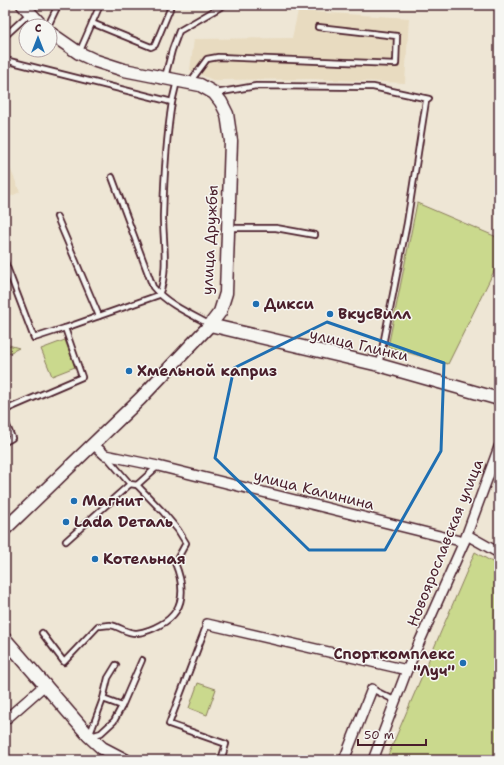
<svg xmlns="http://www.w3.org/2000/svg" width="504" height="765" font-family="'Shantell Sans',sans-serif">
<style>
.built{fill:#e8dbc0}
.green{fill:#cad98d;stroke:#8a7c5c}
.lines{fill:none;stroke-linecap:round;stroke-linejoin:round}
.service-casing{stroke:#4a1f2b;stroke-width:8}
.minor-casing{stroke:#4a1f2b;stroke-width:12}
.tertiary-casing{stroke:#4a1f2b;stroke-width:15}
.service{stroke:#f6f6f2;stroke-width:4.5}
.minor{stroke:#f6f6f2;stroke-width:9}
.tertiary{stroke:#f6f6f2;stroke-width:12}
.marked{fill:none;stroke:#1f6fb2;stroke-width:3;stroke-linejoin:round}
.poi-dot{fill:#1f6fb2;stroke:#f6f6f2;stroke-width:1.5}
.labels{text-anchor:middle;stroke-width:3;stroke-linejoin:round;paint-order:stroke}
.street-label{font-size:15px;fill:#4a1f2b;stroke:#f6f6f2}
.poi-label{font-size:15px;font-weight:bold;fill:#4a1f2b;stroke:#f6f6f2;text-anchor:start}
</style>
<rect width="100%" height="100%" fill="#eee6d5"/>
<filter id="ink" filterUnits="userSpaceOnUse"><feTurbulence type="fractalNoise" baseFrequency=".025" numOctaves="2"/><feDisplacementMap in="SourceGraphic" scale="8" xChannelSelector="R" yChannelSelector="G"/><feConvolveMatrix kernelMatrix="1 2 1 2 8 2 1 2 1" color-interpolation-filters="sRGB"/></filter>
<g filter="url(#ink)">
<g class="built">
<polygon points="298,11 409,18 405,83 312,79 213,80 190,70 194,39 292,38"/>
<polygon points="5,156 20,192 5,199"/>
</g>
<g class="green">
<polygon points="417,203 499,238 499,261 448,364 388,347"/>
<polygon points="65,340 75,367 52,376 41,349"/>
<polygon points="5,344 19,348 5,355"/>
<polygon points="475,552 499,566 499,760 386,760"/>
<polygon points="198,683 216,689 207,715 189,708"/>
</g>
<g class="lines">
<defs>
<g id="service">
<polyline points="495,5 499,7"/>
<polyline points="92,23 151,47 155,45 170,9"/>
<polyline points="48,26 58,5"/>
<polyline points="5,36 30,13"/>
<polyline points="79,53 100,5"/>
<polyline points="5,60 172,102 177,81"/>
<polyline points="165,77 172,50 179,31 224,5"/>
<polyline points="190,82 207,59 218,57 396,64 397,36 318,27"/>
<polyline points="216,93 256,86 373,87 429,99 426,101 407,223 379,365"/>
<path d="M112,177L153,287C167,304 190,314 209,324"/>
<polyline points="57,217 99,316"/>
<polyline points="229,228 276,228 315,235"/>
<polyline points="5,262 34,338 65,328"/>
<path d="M5,410L82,377L65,328L159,295C169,270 163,242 163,216C164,178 166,140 172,102"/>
<polyline points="5,421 12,438 5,442"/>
<polyline points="137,485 158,466"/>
<polyline points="66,541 130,484"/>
<polyline points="207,624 169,724 226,744 221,760"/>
<path d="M42,633L64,662L98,626C102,626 107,625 110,625C119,626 127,634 137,633C145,632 153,629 160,625C186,611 185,587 175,563L186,543L178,530L163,512L137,485L130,484L106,456"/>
<polyline points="372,689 396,701"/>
<polyline points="103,699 108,678 116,665"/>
<polyline points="90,734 103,699 122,706 142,660"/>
<polyline points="91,736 101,733 114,721 122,706"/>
</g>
<g id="minor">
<polyline points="93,444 105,455 158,466 464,542"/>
<polyline points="467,535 499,553"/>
<polyline points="207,624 407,670"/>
<polyline points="5,720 46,684"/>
<polyline points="344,760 372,689"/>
<polyline points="373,760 407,670 464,542 499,447"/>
</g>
<g id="tertiary">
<polyline points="23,5 42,26"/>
<polyline points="210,325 379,365 499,399"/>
<polyline points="5,529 140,399 210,325 220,312 226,293 231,141 227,114 221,102 214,93 200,85 124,70 96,61 79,53 50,33"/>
<polyline points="5,639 89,736 102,748 125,760"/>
</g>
</defs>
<use href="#service" class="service-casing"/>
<use href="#minor" class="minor-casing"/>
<use href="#tertiary" class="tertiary-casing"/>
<use href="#service" class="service"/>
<use href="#minor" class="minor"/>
<use href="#tertiary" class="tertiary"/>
</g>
</g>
<path class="marked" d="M327,322L444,363L441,451L385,550H309L215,458L234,368Z"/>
<g class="poi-dot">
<circle cx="256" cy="304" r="4"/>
<circle cx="330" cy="314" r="4"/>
<circle cx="129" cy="371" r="4"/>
<circle cx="74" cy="501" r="4"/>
<circle cx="66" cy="522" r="4"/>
<circle cx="95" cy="559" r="4"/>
<circle cx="463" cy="663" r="4"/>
</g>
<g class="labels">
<g class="street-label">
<text transform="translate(210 240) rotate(-87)" y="5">улица Дружбы</text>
<text transform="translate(359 345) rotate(13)" y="5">улица Глинки</text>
<text transform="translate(314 490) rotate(14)" y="5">улица Калинина</text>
<text transform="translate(445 543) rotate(-68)" y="5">Новоярославская улица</text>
</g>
<g class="poi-label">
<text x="264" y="309">Дикси</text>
<text x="338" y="319">ВкусВилл</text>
<text x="137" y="376">Хмельной каприз</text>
<text x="82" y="506">Магнит</text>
<text x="74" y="527">Lada Dеталь</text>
<text x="103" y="564">Котельная</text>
<text x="455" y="659" text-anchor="end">Спорткомплекс<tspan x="455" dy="17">"Луч"</tspan></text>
</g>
</g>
<rect width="504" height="765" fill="none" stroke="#f6f6f2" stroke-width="20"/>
<rect x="10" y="10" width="484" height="745" fill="none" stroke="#4a1f2b" stroke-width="1.5" filter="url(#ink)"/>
<g transform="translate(38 38)"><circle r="19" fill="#f6f6f2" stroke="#b1a0a2"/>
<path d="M0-3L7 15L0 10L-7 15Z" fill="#1f6fb2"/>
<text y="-6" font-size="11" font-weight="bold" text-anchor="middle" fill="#4a1f2b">С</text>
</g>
<path d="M358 739v6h68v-6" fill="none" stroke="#4a1f2b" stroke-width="2"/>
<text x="364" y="739" font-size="12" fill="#4a1f2b" stroke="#f6f6f2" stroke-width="3" paint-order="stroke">50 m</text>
</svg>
